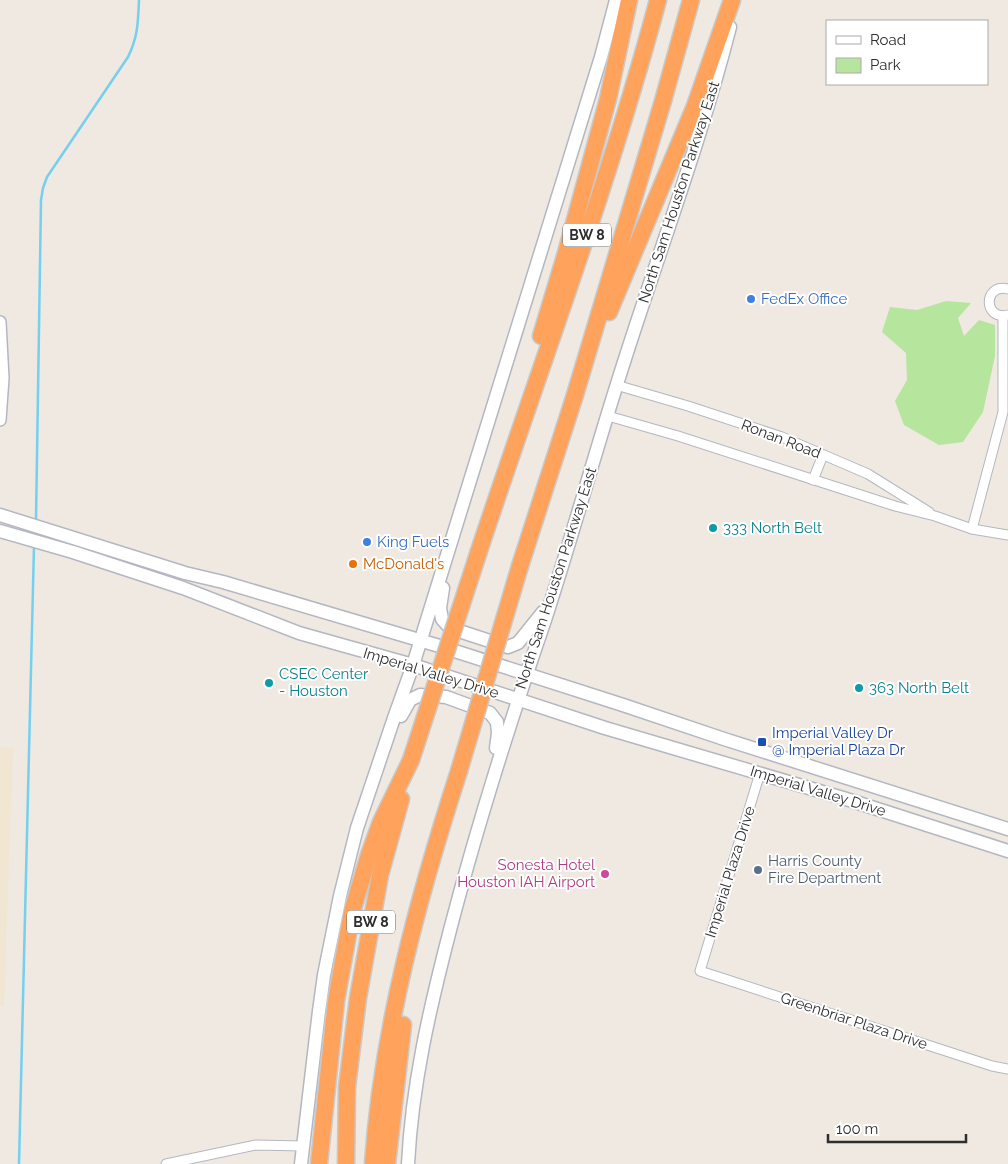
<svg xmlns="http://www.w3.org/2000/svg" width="1008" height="1164" font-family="Raleway,sans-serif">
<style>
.education{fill:#f0e6d1}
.green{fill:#b6e59e}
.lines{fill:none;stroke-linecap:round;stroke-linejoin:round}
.stream{stroke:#75cff0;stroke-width:2.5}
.minor-casing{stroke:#b4b7c1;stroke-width:11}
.tertiary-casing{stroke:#b4b7c1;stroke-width:14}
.secondary-casing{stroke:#b4b7c1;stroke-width:15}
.motorway-casing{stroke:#c9c9c9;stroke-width:19}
.minor{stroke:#fff;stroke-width:9}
.tertiary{stroke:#fff;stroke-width:11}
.secondary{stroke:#fff;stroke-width:12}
.motorway{stroke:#ffa35c;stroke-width:16}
.motorway-bridge-casing{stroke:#c9c9c9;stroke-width:19;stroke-linecap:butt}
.motorway-bridge{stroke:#ffa35c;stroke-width:16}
.shop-dot{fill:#3f7fe0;stroke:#fff;stroke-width:2}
.culture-dot{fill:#0f9aa8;stroke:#fff;stroke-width:2}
.food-dot{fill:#e8710a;stroke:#fff;stroke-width:2}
.transit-dot{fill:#1a4fb4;stroke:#fff;stroke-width:2}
.service-dot{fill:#5c6f8a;stroke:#fff;stroke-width:2}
.hotel-dot{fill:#d1479c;stroke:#fff;stroke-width:2}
.labels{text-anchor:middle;stroke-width:4;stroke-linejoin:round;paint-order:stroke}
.shield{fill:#fff;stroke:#6d6d6d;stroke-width:1}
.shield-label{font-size:14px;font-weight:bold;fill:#2e2e2e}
.street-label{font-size:15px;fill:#2e2e2e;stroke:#fff}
.shop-label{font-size:15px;fill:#366cbe;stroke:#fff;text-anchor:start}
.culture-label{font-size:15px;fill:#0d838f;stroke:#fff;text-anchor:start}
.food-label{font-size:15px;fill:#c56008;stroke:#fff;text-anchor:start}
.transit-label{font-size:15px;fill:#164399;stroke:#fff;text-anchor:start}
.service-label{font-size:15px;fill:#4e5e75;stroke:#fff;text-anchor:start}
.hotel-label{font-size:15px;fill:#b23c85;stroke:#fff;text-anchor:end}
</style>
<rect width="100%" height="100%" fill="#efe9e1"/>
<polygon class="education" points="0,747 13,748 4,1006 0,1006"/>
<polygon class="green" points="946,301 971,303 958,318 964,336 979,320 995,325 995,356 983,412 963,442 939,445 904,425 895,401 907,380 906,353 882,332 890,307 917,310"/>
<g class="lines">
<g class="stream">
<path d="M36,521L41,200L43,188L47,177L128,57C138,37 138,22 139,0"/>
<polyline points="19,1164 34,546"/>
</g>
<defs>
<g id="minor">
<path d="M1008,315C983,321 983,283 1008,289"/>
<polyline points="616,385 688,406 782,437 868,474 929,512"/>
<polyline points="608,416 678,436 895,506 935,516 972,529 1008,535"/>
<polyline points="813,480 823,455"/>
<polyline points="972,529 1003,412 1003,316"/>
<polyline points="760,773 700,971 992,1066 1008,1069"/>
<polyline points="166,1164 256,1145 303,1146"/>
</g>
<polyline id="tertiary" points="0,322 3,378 0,420"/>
<g id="secondary">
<polyline points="0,515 185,573 223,582 436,645 623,705 724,739 1008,829"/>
<polyline points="0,531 73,552 183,588 299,633 413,665 605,728 843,798 1008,851"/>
<polyline points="443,588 440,608 442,619 450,628 508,647 518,643 543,612"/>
<polyline points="401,716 410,700 420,695 446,697 490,713 497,722 498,733 496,748"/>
<polyline points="301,1164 319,1011 324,975 340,896 357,828 394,718 413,665 601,57 616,0"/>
<path d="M408,1164C412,1084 430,1007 450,930C477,826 509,725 544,623C570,544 592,463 617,384C654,265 699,148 730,27"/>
</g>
<g id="motorway">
<polyline points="609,312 695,106 732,0"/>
<polyline points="541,336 566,253 608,99 629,0"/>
<path d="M479,551C540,367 608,187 658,0"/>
<polyline points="520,566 575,395 663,101 691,0"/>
<polyline points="319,1164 336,1001 352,912 369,855 381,822 411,760"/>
<polyline points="346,1164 347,1087 358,998 380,875 401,799"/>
<path d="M373,1164C382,1030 418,898 459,771"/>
<polyline points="387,1164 403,1025"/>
</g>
</defs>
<use href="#minor" class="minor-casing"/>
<use href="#tertiary" class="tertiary-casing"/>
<use href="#secondary" class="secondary-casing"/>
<use href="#motorway" class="motorway-casing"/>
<use href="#minor" class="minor"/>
<use href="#tertiary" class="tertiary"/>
<use href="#secondary" class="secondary"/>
<use href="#motorway" class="motorway"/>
<defs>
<g id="motorway-bridge">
<polyline points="411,760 479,551"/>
<polyline points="459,771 520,566"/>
</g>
</defs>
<use href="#motorway-bridge" class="motorway-bridge-casing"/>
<use href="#motorway-bridge" class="motorway-bridge"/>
</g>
<g class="shop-dot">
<circle cx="751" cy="299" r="5"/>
<circle cx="367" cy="542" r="5"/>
</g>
<g class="culture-dot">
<circle cx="713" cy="528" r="5"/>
<circle cx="269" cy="683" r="5"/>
<circle cx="859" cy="688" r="5"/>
</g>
<circle class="food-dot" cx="353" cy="564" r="5"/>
<rect class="transit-dot" x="757" y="737" width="10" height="10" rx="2.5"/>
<circle class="service-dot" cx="758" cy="870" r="5"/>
<circle class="hotel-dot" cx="605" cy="874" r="5"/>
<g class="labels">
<g class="shield">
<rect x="563" y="223.5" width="48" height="23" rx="4"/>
<rect x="347" y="910.5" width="48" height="23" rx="4"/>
</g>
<g class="shield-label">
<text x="587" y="240">BW 8</text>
<text x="371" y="927">BW 8</text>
</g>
<g class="street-label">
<text transform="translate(679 192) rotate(-72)" y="5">North Sam Houston Parkway East</text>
<text transform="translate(781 439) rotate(21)" y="5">Ronan Road</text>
<text transform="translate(556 578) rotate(-72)" y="5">North Sam Houston Parkway East</text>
<text transform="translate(431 673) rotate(17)" y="5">Imperial Valley Drive</text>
<text transform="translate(818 791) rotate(17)" y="5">Imperial Valley Drive</text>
<text transform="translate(730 872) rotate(-73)" y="5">Imperial Plaza Drive</text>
<text transform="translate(854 1021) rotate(18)" y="5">Greenbriar Plaza Drive</text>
</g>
<g class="shop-label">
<text x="761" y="304">FedEx Office</text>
<text x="377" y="547">King Fuels</text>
</g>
<g class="culture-label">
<text x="723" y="533">333 North Belt</text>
<text x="279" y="679">CSEC Center<tspan x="279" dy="17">- Houston</tspan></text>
<text x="869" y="693">363 North Belt</text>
</g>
<g class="food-label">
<text x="363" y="569">McDonald's</text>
</g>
<g class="transit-label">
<text x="772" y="738">Imperial Valley Dr<tspan x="772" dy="17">@ Imperial Plaza Dr</tspan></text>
</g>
<g class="service-label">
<text x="768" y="866">Harris County<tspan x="768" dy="17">Fire Department</tspan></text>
</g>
<g class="hotel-label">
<text x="595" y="870">Sonesta Hotel<tspan x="595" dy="17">Houston IAH Airport</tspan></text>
</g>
</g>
<rect x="826" y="20" width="162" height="65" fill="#ffffff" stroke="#ababab"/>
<rect x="836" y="36" width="25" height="8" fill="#ffffff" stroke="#ababab"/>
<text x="870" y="45" font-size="15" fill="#2e2e2e">Road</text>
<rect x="836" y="58" width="25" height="15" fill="#b6e59e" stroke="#ababab"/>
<text x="870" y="70" font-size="15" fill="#2e2e2e">Park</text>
<path d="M828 1134v8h138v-8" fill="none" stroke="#2e2e2e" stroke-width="2.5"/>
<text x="836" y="1134" font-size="15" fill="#2e2e2e" stroke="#ffffff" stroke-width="4" paint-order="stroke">100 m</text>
</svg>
